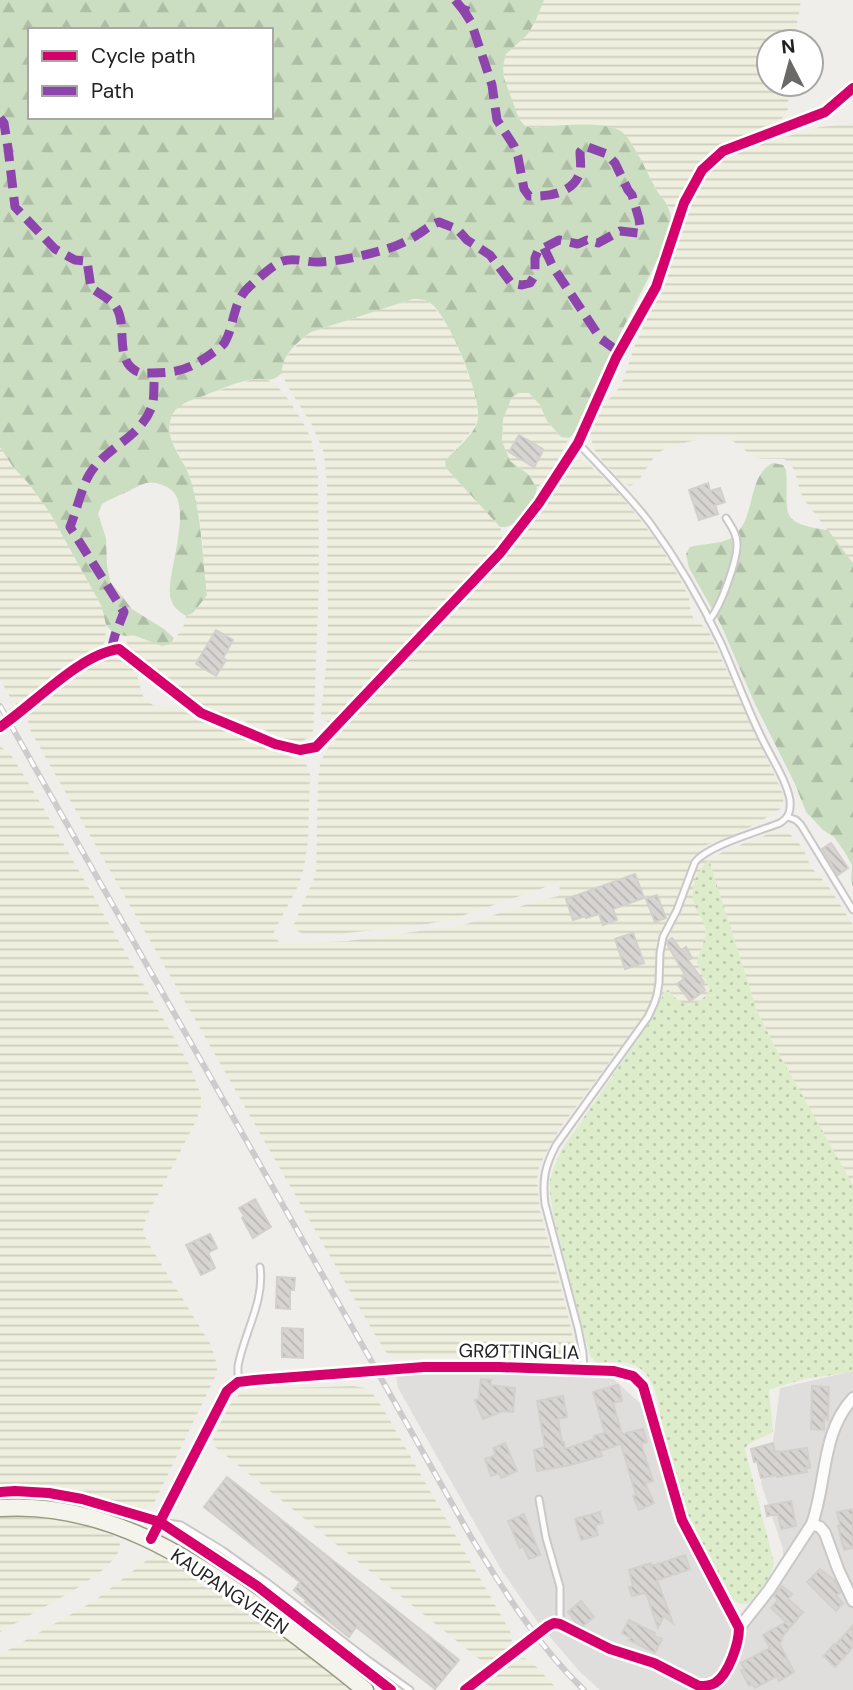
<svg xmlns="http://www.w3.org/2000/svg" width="853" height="1690" font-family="'DM Sans',sans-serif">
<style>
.residential{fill:#dfdedc}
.farmland{fill:url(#farmland-rules)}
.grass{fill:url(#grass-dots)}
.forest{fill:url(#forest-firs);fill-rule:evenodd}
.building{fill:url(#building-back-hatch);stroke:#d3d0cc;stroke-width:2}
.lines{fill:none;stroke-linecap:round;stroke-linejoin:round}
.lane-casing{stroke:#c9c8c7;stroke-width:9}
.street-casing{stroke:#c9c8c7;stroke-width:14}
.secondary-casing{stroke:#999a82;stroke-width:19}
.lane{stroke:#fdfcfc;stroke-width:5}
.street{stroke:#fdfcfc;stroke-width:10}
.secondary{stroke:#f4f4ed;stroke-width:16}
.rail-casing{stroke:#ccc;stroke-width:6}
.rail{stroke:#fff;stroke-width:3.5;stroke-dasharray:10;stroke-linecap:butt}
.quiet{stroke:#8e44ad;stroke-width:9;stroke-dasharray:18 9;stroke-linecap:butt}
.cycleway-casing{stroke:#fff;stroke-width:15}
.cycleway{stroke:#d6006c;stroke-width:10}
.labels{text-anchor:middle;stroke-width:6;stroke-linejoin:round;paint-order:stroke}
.street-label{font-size:19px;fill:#222;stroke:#fff}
</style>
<defs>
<pattern id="farmland-rules" width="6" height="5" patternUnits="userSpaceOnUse" patternTransform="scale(1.75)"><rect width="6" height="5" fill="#efefdf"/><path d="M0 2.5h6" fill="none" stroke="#cdcdbf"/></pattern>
<pattern id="grass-dots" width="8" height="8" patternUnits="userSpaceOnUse" patternTransform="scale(1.75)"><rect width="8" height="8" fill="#ddeccb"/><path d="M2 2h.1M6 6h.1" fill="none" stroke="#bdcaae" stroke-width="1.8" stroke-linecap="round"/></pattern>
<pattern id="forest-firs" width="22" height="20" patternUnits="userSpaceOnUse" patternTransform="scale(1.75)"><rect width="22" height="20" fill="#cbdec1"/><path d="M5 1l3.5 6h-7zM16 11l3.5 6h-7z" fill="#aebea6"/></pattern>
<pattern id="building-back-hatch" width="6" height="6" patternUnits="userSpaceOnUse" patternTransform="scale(1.75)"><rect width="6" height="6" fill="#d7d4d2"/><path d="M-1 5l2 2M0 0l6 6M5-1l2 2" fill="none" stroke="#b8b6b4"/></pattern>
</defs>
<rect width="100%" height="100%" fill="#f0eeeb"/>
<polygon class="residential" points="405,1363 609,1375 643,1406 675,1508 734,1616 762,1606 783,1568 783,1549 761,1483 773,1441 780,1388 853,1371 853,1690 600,1690 580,1672 539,1624 502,1571 398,1388 396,1376"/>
<g class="farmland">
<polygon points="544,0 801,0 794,42 769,42 769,84 789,84 788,109 785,116 781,119 714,149 706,155 694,172 676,207 673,208 668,206 660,196 629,139 592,125 532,128 525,126 519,120 504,78 503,66 506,54 535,22"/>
<polygon points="853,124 853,563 805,501 800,491 795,472 790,463 784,459 762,459 754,457 729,438 719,436 707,437 669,447 661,451 654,457 637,483 630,486 621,482 601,459 594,449 590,434 601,408 619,388 623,380 635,345 667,274 693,201 711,169 719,161 733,154 761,144 820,127"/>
<polygon points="413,299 422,299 428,301 442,317 454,337 477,397 478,418 474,428 445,461 446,468 500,527 504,540 499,548 352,703 334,721 328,722 324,720 321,714 327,655 328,627 327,484 324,453 312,425 288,387 282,373 281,364 286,357 303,338 311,332"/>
<polygon points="258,378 268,380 277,386 288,399 301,419 311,438 318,474 319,579 314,718 313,731 310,737 302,741 294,741 282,738 240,719 234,720 203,707 174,687 134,652 126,642 126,636 133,635 139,637 171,644 183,628 186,616 193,613 204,598 203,547 200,521 189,474 172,441 169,430 171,417 177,407 189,401 243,382"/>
<polygon points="519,393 529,393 540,405 547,421 561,437 569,438 556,464 546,479 537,488 528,474 510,461 502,441 503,419 512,396"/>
<polygon points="0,447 13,467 29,484 50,513 102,607 106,622 105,642 99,648 69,667 25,703 18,705 12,701 0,679"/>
<polygon points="580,460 587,463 606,480 626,502 656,540 675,570 689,597 691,614 695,620 708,630 711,636 784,796 783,803 780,809 756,824 739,833 701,847 707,853 710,860 724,851 771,833 783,831 790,834 803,848 811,867 829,887 853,925 853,1185 775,1047 757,1011 709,861 695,906 705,925 705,934 703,945 698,958 710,990 708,994 699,1002 691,1005 683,1004 672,994 665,991 652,1019 628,1053 618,1048 608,1064 560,1128 539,1166 537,1180 540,1211 567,1311 577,1356 570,1361 521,1358 393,1357 386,1352 375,1335 31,732 28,722 29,715 89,666 98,661 108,659 120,660 129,664 136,670 142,694 145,699 153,705 176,708 239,737 304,762 307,766 310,773 308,841 304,867 299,884 274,932 275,938 281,943 290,944 348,941 463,925 540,900 559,896 560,882 456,918 428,924 338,934 303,934 296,930 294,924 316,874 318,781 320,764 325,752 353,718 469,597 508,553 543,509 572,464 575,461"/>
<polygon points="0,746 11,755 37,797 190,1066 201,1095 201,1106 196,1121 146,1218 143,1231 147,1241 211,1345 217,1365 217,1373 158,1495 153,1505 145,1508 139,1509 64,1490 43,1487 0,1486"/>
<polygon points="354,1386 365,1388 372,1393 384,1410 511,1633 512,1640 509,1646 488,1664 484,1663 214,1446 213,1440 223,1417 234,1399 241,1393 253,1389"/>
<polygon points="20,1516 62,1520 96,1528 112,1535 119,1541 120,1546 119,1551 113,1560 99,1573 76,1589 0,1632 0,1517"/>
<polygon points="155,1554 160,1554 190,1570 241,1604 277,1630 352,1690 0,1690 0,1655 94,1601"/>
<polygon points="524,1658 531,1661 558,1690 479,1690 512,1664 520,1659"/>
</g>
<path class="grass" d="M709,860L757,1011L775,1047L853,1185V1372L804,1379L771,1389L769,1391L773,1431C765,1440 750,1438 745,1449L774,1563C772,1573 767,1581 761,1589C751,1604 743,1611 729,1595C716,1572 701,1548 691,1524C678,1493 669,1458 662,1425C659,1406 657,1384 642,1370C630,1359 611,1363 596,1362L590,1356L554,1219L550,1193V1180L554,1167L562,1149L652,1019L665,991L668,990C672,994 676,1000 681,1002C693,1009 704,999 710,990C707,981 700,973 698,964C696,955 708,940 705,926C703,919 697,913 695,906C688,889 697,871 709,860Z"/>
<g class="forest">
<path d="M0,0H544L535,22L527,35L506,54L503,66L504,78L519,119L525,126L532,128C553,126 601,120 619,130C632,136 650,180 659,194C662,198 667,203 668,207C674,220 669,233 665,245L604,366L574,433L569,438L561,437L547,421L540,405L529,393H519L512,397L503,419L502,441L510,461L528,474L537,488C534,504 518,529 500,527L446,468L445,461C456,448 475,435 478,419C482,397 448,313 429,302C424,299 419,299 413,299L311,332C298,341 281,356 282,373C278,376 278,377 273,379C268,381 263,378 257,379C240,380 222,389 206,395C193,400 176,403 171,418C163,439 184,459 190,478C202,517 202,555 207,595L193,613L186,616C178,611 172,606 170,596C167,570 196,501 167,487C147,478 144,484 127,492C118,496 110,499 102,504L98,514L106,538L107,566L110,581L132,609L164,629L174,638L171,644L162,646L133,635L126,636L114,634L106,625L102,607L50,513L29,484L13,467L0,447ZM30,30H271V117H30Z"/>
<path d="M773,463L783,465L786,470C790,512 774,523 828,530L853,563V887L851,880L852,865L844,851L834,837L823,830L806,812L795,784L755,704L721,625L689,568L686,554L690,547C704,543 726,545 736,534C756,515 747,476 773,463Z"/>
</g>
<g class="building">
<polygon points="519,435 543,449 541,452 542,453 534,467 509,452"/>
<polygon points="708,483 710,491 720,488 725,502 715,505 718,514 699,520 689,490"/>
<polygon points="216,630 233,640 223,658 226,660 216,676 196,664"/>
<polygon points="831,843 848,868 838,875 822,849"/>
<polygon points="635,874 644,898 613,909 617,920 603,925 599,914 586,918 586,916 573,920 566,899"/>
<polygon points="657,895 666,918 655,922 646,899"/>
<polygon points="633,933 644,963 625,969 615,939"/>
<polygon points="672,938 681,950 686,947 692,958 688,960 704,982 701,984 705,990 690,1001 677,984 684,979 682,977 685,975 667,944 668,941"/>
<polygon points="255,1199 271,1227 253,1238 242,1218 244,1216 239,1208"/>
<polygon points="210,1234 217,1248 208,1253 215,1268 201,1275 186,1245"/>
<polygon points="277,1277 295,1278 294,1290 290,1290 290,1309 276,1308"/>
<polygon points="282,1328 303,1329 303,1358 282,1357"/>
<polygon points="481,1379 491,1380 490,1385 515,1388 513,1412 503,1411 483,1419 475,1400 480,1399 479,1396"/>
<polygon points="618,1385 622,1401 613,1403 622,1434 643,1429 647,1442 641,1444 653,1481 645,1483 654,1503 639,1510 633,1496 636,1495 621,1444 600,1451 602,1456 570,1465 537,1471 534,1450 545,1447 537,1401 563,1396 567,1417 558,1419 562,1443 564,1442 565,1449 595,1439 594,1436 605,1433 593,1392"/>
<polygon points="812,1386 829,1387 828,1420 824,1416 824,1430 811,1429"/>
<polygon points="505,1443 517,1471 501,1478 499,1473 491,1476 485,1459 496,1455 493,1448"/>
<polygon points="773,1443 775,1452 779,1451 779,1452 807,1448 810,1468 806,1468 807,1472 777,1477 776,1475 761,1478 757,1461 754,1462 751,1449"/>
<polygon points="227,1477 459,1660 435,1689 356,1627 349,1637 305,1602 307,1601 294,1590 300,1582 204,1507"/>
<polygon points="791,1501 796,1526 781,1529 778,1514 767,1516 765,1506"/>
<polygon points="853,1509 853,1548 844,1550 838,1526 840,1526 837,1512"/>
<polygon points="600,1512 603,1523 595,1525 598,1535 581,1540 575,1519"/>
<polygon points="524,1514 540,1555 529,1559 523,1546 520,1548 508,1521"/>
<polygon points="685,1555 690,1569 657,1580 673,1623 664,1616 658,1628 646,1593 632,1596 629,1587 633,1586 629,1570 651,1563 652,1566"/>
<polygon points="820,1569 835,1581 840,1592 836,1596 843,1603 836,1611 807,1582"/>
<polygon points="782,1586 792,1594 788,1599 803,1612 781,1638 782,1641 779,1643 794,1672 779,1681 777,1676 755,1688 752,1684 749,1686 741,1670 744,1669 741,1663 770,1648 763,1635 786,1622 771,1608 778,1600 774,1596"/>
<polygon points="581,1601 594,1617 583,1626 577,1624 568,1612"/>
<polygon points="629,1620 655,1633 654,1636 662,1639 655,1653 629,1640 631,1638 622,1633"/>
<polygon points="853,1625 853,1647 835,1667 824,1656 834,1644 835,1646"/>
</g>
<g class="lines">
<defs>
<g id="lane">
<path d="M578,443C602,469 628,494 650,523C677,560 701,601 721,643C734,672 745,703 759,732C768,753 786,778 790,800C791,811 789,817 780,823C757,832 709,845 695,862L677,910L663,937L660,953L659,983L657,995L654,1004L648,1017L556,1145C545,1166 542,1180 545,1204L578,1328L583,1353L584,1370"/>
<path d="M709,620C720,609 738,559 737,543C737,534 731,526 726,518"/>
<polyline points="788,817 796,820 801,825 853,910"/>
<path d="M238,1382C238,1377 238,1371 238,1366C244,1333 265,1301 260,1267"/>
<polyline points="539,1499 546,1538 560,1587 560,1624"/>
<polyline points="160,1522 181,1525 222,1550 268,1583 368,1660 410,1690"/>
</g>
<g id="street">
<polyline points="812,1524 820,1527 825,1533 838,1569 853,1601"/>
<path d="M151,1539L227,1391L238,1382L255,1380L424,1367H499L614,1371L633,1376L643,1386L682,1520L739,1628C739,1643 729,1674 715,1683C710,1686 704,1686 699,1686L654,1663L610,1649L560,1624L554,1623L541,1632"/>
<path d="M739,1628L769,1590L812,1524C827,1481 821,1433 853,1398"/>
<polyline points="465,1690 530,1640"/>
</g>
<path id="secondary" d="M0,1508C102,1501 189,1556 268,1614C300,1639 333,1663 365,1690"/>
</defs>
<use href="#lane" class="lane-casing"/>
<use href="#street" class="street-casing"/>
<use href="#secondary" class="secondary-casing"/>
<use href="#lane" class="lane"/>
<use href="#street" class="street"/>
<use href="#secondary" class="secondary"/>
<defs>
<path id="rail" d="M0,706L471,1537C504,1591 538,1646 584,1690"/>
</defs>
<use href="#rail" class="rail-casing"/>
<use href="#rail" class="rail"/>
<g class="quiet">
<polyline points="455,0 464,11"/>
<path d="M0,118L4,123L8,148L15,207L55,249L75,260L87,261L91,288C100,294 110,299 116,307C128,325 114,359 136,371C141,374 147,373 152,373C178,373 190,369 211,354C216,350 224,346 226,340C235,322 233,301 249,287C258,279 272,265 283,261C295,257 308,263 320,262C341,261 362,256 383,250C394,247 406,242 417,235C425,230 430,225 439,222L457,229L467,240L490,255L511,283L522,285L530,283L535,275V258L538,251L559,240L578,244L587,240L598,243L620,231L638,233L640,226L639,219L632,195L628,190L615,163L607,154L585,146L580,152C580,159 582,168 579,175C571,194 547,197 529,196L524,189L518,157L514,146L497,120L492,85L471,22L464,11L468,0"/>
<polyline points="544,248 553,267 601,339 619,352"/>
<path d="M111,650L115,635L124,612L70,527C76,512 82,487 89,475C105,447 141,438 152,406C155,397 153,383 155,373"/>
</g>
<defs>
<g id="cycleway">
<path d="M0,727C34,704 80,654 119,649L201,713L275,744L300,750L316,747L500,553L539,503L578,443L616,358L656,287L684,203L702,170L723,151L825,112L853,88"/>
<polyline points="0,1492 15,1491 49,1493 82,1499 160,1522 257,1586 391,1690"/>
<path d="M151,1539L227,1391L238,1382L255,1380L424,1367H499L614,1371L633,1376L643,1386L682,1520L739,1628C739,1643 729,1674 715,1683C710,1686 704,1686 699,1686L654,1663L610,1649L560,1624L554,1623L548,1626L465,1690"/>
</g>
</defs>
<use href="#cycleway" class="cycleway-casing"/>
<use href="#cycleway" class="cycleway"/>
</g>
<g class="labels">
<g class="street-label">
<text transform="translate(519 1351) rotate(1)" y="7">GRØTTINGLIA</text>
<text transform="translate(230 1591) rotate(34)" y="7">KAUPANGVEIEN</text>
</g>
</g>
<rect x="28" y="28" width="245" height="91" fill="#ffffff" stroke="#a7a7a7" stroke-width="2"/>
<rect x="42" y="51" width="35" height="10" fill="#d6006c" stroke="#a7a7a7" stroke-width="2"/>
<text x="91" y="63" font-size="21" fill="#222222">Cycle path</text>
<rect x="42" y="86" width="35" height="10" fill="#8e44ad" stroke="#a7a7a7" stroke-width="2"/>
<text x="91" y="98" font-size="21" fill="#222222">Path</text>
<g transform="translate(790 63) rotate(354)"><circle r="33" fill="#ffffff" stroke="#a7a7a7" stroke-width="2"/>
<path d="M0-5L12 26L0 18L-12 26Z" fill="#6a6968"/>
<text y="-10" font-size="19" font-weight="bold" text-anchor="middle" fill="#222222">N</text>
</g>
</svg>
